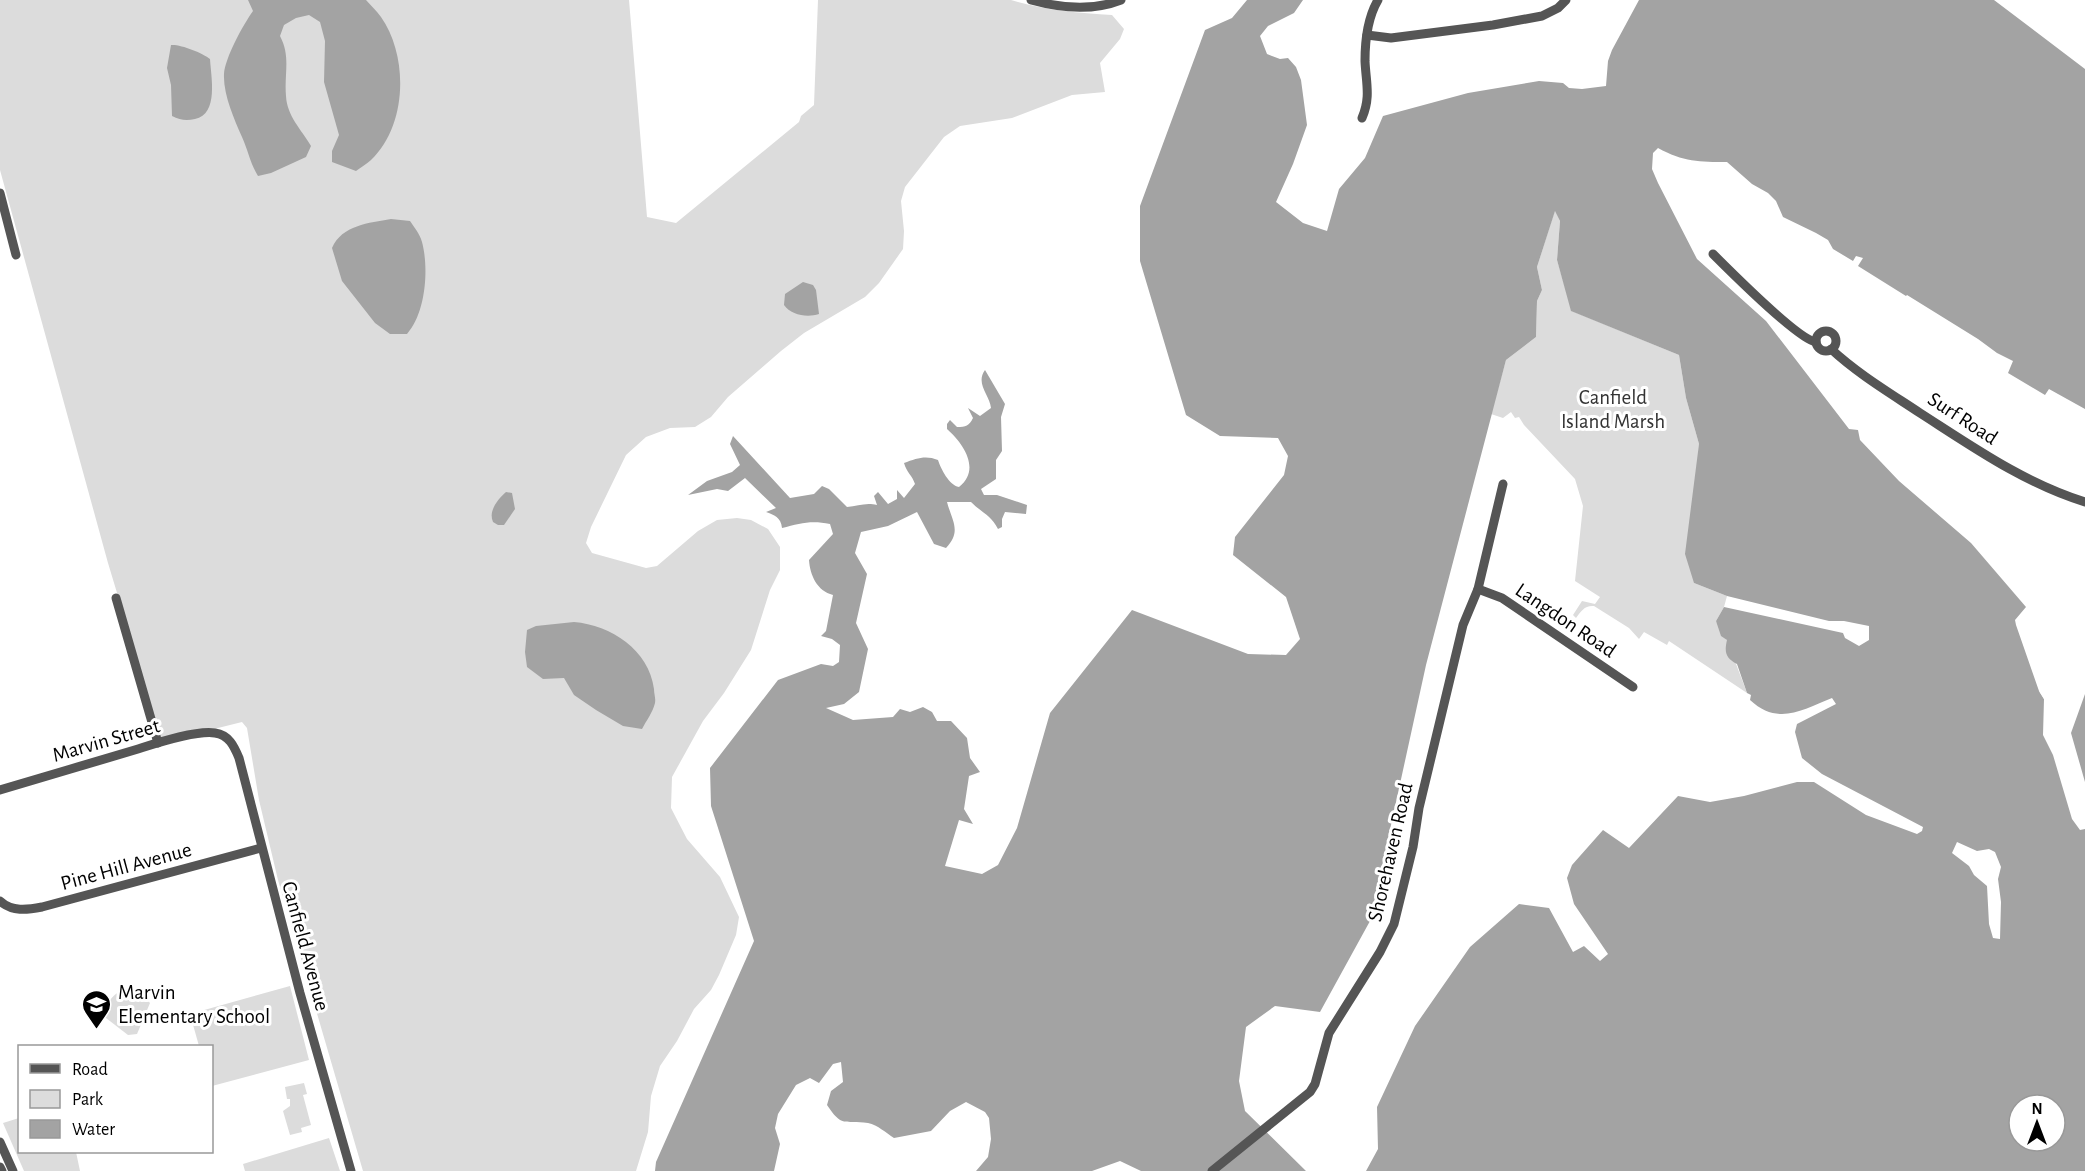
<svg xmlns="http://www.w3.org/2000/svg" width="2085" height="1171" font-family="'Alegreya Sans',sans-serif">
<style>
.green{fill:#dcdcdc}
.water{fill:#a3a3a3;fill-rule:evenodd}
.pier{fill:#fff}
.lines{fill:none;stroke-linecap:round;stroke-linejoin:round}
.minor{stroke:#555;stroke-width:9}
.labels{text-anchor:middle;stroke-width:6;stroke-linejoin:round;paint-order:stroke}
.park-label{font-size:21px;fill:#333;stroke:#fff}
.street-label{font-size:21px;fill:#000;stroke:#fff}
.poi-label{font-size:21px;fill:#000;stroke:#fff;text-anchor:start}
</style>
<rect width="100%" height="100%" fill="#fff"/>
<g class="green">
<path d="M0,0H629L647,217L676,223L799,122L801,116L814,105L818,0H1011C1044,10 1077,13 1112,15L1124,29L1120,39L1100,63L1105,92L1072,95L1012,118L960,126L944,137L905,187L901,201L904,231L903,249L879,283L865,297L804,333L781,351L728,397L711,417L695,427L670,428L646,437L626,455L591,527L586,543L592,553L646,568L657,566L698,531L717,520L737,518L751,520L768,529L780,547V570L770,590L751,650L724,693L703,721L672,777L671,808L687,839L720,877L739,917L736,935L719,975L711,990L694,1009L677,1041L660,1066L651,1096L648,1132L636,1171H363L278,880L259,800L247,728L242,722L162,742L108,563L0,170Z"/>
<path d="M1555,210L1560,221L1557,260L1572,311L1679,355L1686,398L1699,444L1694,583L1727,596L1724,607L1716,621L1727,640L1747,693L1669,641L1667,645L1644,632L1639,639L1629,628L1594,606C1585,605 1581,611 1576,618L1573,615L1582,601L1595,604L1600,597L1575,581L1583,506L1575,479L1524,425L1519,417L1515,418L1511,412L1503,418L1491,414L1506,360L1536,337L1537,301L1542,290L1537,267Z"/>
<polygon points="290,986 309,1060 212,1086 212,1046 199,1046 190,1014"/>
<path d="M126,989C137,990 143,995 150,1003L137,1034L128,1035L106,1018C106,1003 111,994 126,989Z"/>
<polygon points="304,1083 307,1094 303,1095 311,1125 301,1128 302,1132 290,1135 283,1111 290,1106 290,1099 287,1099 285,1087"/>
<polygon points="19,1118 20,1152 76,1152 80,1171 24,1171 3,1123"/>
<polygon points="329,1138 340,1171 245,1171 243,1164"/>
</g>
<g class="water">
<path d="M248,0H366C371,6 377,11 381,17C409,57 407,126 371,160C367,164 361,167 356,171L332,162V151L339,135L324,82L325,41L320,22L309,15L296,18L284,25L280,36C291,57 284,73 286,96C287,116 301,129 311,146L306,157L271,173L258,176C250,163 248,150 242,137C234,119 223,94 224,74C225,58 243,25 253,11Z"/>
<path d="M1247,0H1303L1294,13L1268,26L1260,36L1267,54L1280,59L1288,58L1296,67L1301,80L1307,125L1293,164L1276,202L1303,223L1327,231L1339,189L1365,158L1383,116L1468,93L1539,81L1563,83L1569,88L1582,89L1606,86L1608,61L1612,50L1639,0H1994L2085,69V409L2049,389L2045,395L2008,373L2013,361L1997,353L1978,339L1907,295L1906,296L1858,266L1863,258L1856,256L1853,261L1833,249L1828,240L1816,233L1783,217L1776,201L1768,193L1752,184L1727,162C1700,162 1683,162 1658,148L1653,153L1652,169L1658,183L1697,259L1766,321L1849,429L1858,430L1860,440L1899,481L1971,543L2026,607L2015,620L2016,625L2039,691L2049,707V738L2085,823V1171H1366L1378,1149L1377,1107L1415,1026L1470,947L1519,904L1549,908L1573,952L1584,946L1600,961L1608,954L1574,904L1567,878L1572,865L1603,830L1629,848L1678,796L1710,802L1744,796L1797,782H1814L1866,815L1917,834L1922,831L1923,827L1822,774L1802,758L1795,732L1797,724L1836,704L1832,698C1802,710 1778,726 1750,700L1751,695L1747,693L1737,664C1726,658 1724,653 1727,640L1721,636L1716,621L1724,607L1843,633L1845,638L1859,646L1869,640V626L1844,621H1829L1727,596L1694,583L1685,554L1699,444L1686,398L1679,355L1571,311L1557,260L1560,221L1555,211L1537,267L1542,290L1537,301L1536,337L1506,360L1426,665L1370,921L1320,1012L1275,1006L1246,1027L1239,1081L1245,1111L1306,1171H1141L1120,1161L1092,1171H976L988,1157L991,1139L989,1118L985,1112L966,1102L950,1111L931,1131L894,1138C886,1133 878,1125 868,1123C844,1119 843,1129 827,1105L831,1091L843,1082L841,1062L833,1064L819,1083L810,1078L796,1085L778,1114L775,1128L780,1144L774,1171H655L656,1162L754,941L711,806L710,768L778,680L821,664L833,666L839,662L840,645L832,639L821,636L826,631L833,595C817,591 810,575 809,560L833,534L830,524C812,520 800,523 782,528C781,517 774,515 766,512L776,508L745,478L728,491L717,489L688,495L707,481L732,472L740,465L730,444L733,436L790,498L814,494L822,486L829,489L847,507C858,506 866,502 877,505L874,496L878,492L888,504L897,499V490L904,498L915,484C912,475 907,473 904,463C917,458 926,455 938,460C941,469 949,485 959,487C981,470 964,444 947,429V424L950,420L957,427C966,427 969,426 973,418L968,408L980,416L991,408C990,395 975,384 985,370L1005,404L1001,417L1002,451L996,460V479L981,489L984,495H997L1027,505L1026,514L1005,512L1002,519V527L998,529C991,515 982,513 971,502H947C952,521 962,531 946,548L934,544L917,512L888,526L861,532L855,553L867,574L856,623L868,649L859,692L844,704L826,708L853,720L893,717L900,709L910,712L923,707L932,712L937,721H951L967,738L970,758L980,772L969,776L964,809L973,824L959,820L945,866L982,874L998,865L1017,828L1050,713L1132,610L1248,654L1286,655L1300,639L1286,597L1233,555L1235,537L1284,475L1288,456L1278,438L1220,436L1186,415L1140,261V206L1205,30L1232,18ZM2019,1105H2055V1141H2019Z"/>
<path d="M171,45C180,44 203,53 210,59C211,77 219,114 195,119C186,121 180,120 172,116L171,85L167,68Z"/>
<path d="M391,219L410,221C414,227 420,234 422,242C429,268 426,313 407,334H390L375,323L342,281L332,248C342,225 369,223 391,219Z"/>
<path d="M803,282L813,285L816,290L819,314C807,318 791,315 784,305L785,294Z"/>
<path d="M506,492L512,493L515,509L504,525H498L493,522C488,511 498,499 506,492Z"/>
<path d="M574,622C611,625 649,650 654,689C654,694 656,699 655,703C653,712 646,721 642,729L623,726L596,710L574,695L564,678L543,679L527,667L525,652L527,630L536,626Z"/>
<polygon points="2085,682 2085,800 2067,742"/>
</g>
<g class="pier">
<polygon points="2085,679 2085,694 2071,733 2085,782 2085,803 2082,801 2064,742 2080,682"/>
<polygon points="2039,691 2044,694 2051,706 2052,737 2075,791 2085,820 2085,829 2080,830 2072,819 2053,755 2043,735 2044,699"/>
<polygon points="1957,842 1977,851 1989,849 1995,852 2001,867 1998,879 2001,902 2000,939 1993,938 1989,924 1987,886 1974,875 1969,866 1952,853"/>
</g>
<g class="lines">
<g class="minor">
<path d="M1031,0C1060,8 1093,11 1121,0"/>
<polyline points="1367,35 1391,38 1493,25 1542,16 1558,8 1566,0"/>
<path d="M1362,118C1371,97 1366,83 1365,61C1365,41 1368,17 1378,0"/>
<polyline points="0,193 16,255"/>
<path d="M1713,254C1729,270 1799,340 1816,342"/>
<circle cx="1826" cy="341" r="10"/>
<path d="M1831,349C1858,374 1890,393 1920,413C1973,447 2024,483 2085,502"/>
<polyline points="1478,589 1502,598 1633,687"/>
<polyline points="116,598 158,743"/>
<path d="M0,790C46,776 92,763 138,749C157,743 196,730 215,733C229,735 234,746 239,758L300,993L351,1171"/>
<path d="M0,901C12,912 27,910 42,907L261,848"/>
<polyline points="0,1142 13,1171"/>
<polyline points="0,1167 2,1171"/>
<polyline points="1212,1171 1310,1092 1315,1084 1329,1033 1380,952 1394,924 1413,847 1419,808 1463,625 1478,589 1503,484"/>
</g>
</g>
<defs>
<symbol id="school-pin" viewBox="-11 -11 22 30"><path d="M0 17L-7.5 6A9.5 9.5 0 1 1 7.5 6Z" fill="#000" stroke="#fff"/><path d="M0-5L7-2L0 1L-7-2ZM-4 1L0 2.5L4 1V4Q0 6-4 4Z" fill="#fff"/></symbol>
</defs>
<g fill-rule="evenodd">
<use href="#school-pin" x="80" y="988" width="33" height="45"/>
</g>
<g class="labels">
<g class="park-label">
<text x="1613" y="404">Canfield<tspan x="1613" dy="24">Island Marsh</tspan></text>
</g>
<g class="street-label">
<text transform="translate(1963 418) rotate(33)" y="7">Surf Road</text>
<text transform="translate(1566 620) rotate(34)" y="7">Langdon Road</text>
<text transform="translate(106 740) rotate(-16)" y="7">Marvin Street</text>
<text transform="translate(1390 852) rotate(-77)" y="7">Shorehaven Road</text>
<text transform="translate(126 866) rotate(-15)" y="7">Pine Hill Avenue</text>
<text transform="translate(306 946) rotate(75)" y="7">Canfield Avenue</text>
</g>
<g class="poi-label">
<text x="118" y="999">Marvin<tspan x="118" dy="24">Elementary School</tspan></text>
</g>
</g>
<rect x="18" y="1045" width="195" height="108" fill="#ffffff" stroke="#999999" stroke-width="1.5"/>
<rect x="30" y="1064" width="30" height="9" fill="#555555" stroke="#999999" stroke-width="1.5"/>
<text x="72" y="1075" font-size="18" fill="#000000">Road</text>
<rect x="30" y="1090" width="30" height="18" fill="#dcdcdc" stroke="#999999" stroke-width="1.5"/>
<text x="72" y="1105" font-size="18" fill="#000000">Park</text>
<rect x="30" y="1120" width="30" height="18" fill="#a3a3a3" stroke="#999999" stroke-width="1.5"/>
<text x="72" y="1135" font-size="18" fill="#000000">Water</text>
<g transform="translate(2037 1123)"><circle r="28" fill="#ffffff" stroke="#999999" stroke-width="1.5"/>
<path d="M0-4.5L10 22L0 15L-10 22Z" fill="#000000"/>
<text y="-9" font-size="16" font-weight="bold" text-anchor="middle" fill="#000000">N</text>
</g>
</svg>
